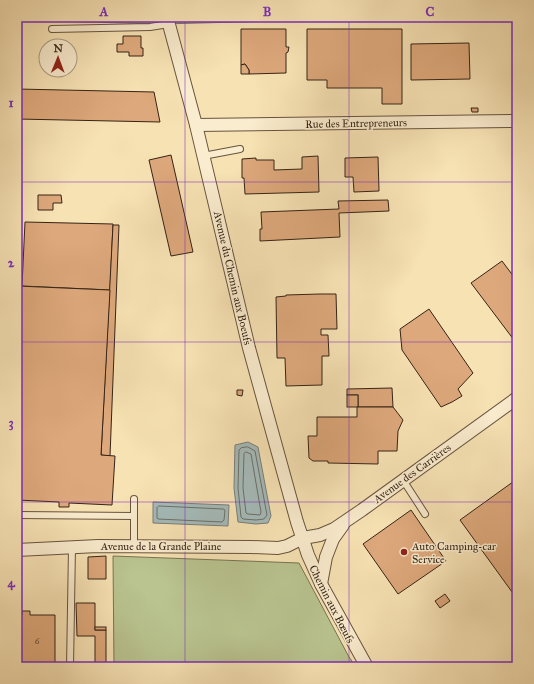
<svg xmlns="http://www.w3.org/2000/svg" width="534" height="684" font-family="'IM FELL Great Primer',serif">
<style>
.green{fill:#b9c490;stroke:#777453}
.water{fill:#a4bab9;stroke:#787e78}
.lines{fill:none;stroke-linecap:round;stroke-linejoin:round}
.shore{stroke:#6c6f68;stroke-width:1}
.building{fill:#dda87b;stroke:#352416}
.service-casing{stroke:#66543e;stroke-width:8}
.minor-casing{stroke:#66543e;stroke-width:14}
.service{stroke:#faecce;stroke-width:6}
.minor{stroke:#faecce;stroke-width:12}
.grid{fill:none;stroke:#7b2cbf;stroke-width:1;stroke-opacity:0.55}
.poi-dot{fill:#8f2418;stroke:#faecce;stroke-width:1.5}
.labels{text-anchor:middle;stroke-width:3;stroke-linejoin:round;paint-order:stroke}
.number-label{font-size:9px;fill:#5f452f}
.street-label{font-size:11px;fill:#352416;stroke:#faecce}
.poi-label{font-size:11px;fill:#352416;stroke:#faecce;text-anchor:start}
.neatline{fill:none;stroke:#7b2cbf;stroke-width:1.5}
.grid-label{font-size:13px;text-anchor:middle;font-weight:bold;fill:#7b2cbf}
</style>
<rect width="100%" height="100%" fill="#f7e2b4"/>
<filter id="stains"><feTurbulence type="fractalNoise" baseFrequency=".005" numOctaves="4"/><feColorMatrix values="0 0 0 0 .2 0 0 0 0 .09 0 0 0 0 .02 0 0 0 .5 -.17"/></filter>
<radialGradient id="worn" r=".72"><stop offset=".6" stop-color="#630" stop-opacity="0"/><stop offset="1" stop-color="#630" stop-opacity=".3"/></radialGradient>
<g class="green">
<polygon points="17,17 435,17 160,24 17,20"/>
<polygon points="113,556 299,563 349,657 356,667 114,667"/>
</g>
<g class="water">
<polygon points="248,442 258,447 271,516 268,523 256,524 238,522 234,488 235,445"/>
<polygon points="153,502 229,505 228,526 153,523"/>
</g>
<g class="lines">
<g class="shore">
<polygon points="248,447 255,451 267,515 264,519 256,520 243,519 241,517 238,488 239,450 241,448"/>
<polygon points="246,452 251,454 261,512 260,515 248,514 246,513 243,488 244,454"/>
<polygon points="159,506 223,509 225,510 224,520 222,522 158,519 157,518 157,508"/>
</g>
</g>
<g class="building">
<polygon points="17,17 54,17 54,18"/>
<polygon points="241,29 286,29 286,47 289,47 288,52 286,53 286,73 249,74 249,70 245,64 241,65"/>
<polygon points="307,29 402,29 402,104 382,104 382,88 327,88 327,80 307,80"/>
<polygon points="123,36 141,36 141,48 143,48 143,56 129,56 129,52 117,52 117,44 123,44"/>
<polygon points="469,43 470,79 411,80 411,44"/>
<polygon points="245,64 249,70 249,74 241,74 241,65"/>
<polygon points="17,89 154,92 160,122 17,119"/>
<polygon points="471,108 478,108 478,112 472,112"/>
<polygon points="171,155 193,252 171,256 149,160"/>
<polygon points="318,156 319,192 245,194 244,178 242,178 242,159 256,158 256,160 274,160 274,170 302,169 302,157"/>
<polygon points="378,157 379,191 354,192 353,177 345,177 345,158"/>
<polygon points="38,195 61,195 62,203 53,203 53,210 38,210"/>
<polygon points="388,200 389,211 339,213 340,237 260,241 260,229 262,229 261,212 339,209 338,201"/>
<polygon points="25,222 113,224 110,290 22,286"/>
<polygon points="113,225 119,225 110,456 101,455"/>
<polygon points="502,261 517,281 517,344 471,283"/>
<polygon points="17,286 110,290 101,455 115,456 112,505 69,503 69,507 59,507 59,502 17,500"/>
<polygon points="320,294 336,294 337,329 321,329 321,335 328,335 329,356 322,356 322,385 286,386 285,358 277,358 276,297 286,296 286,295"/>
<polygon points="429,309 473,373 458,389 462,396 452,402 441,407 402,350 400,329"/>
<polygon points="392,388 393,407 358,407 358,395 347,395 347,389"/>
<polygon points="237,390 243,390 242,396 237,395"/>
<rect x="347" y="395" width="11" height="12"/>
<polygon points="357,407 393,407 403,420 398,431 397,451 378,451 378,464 328,463 328,461 313,461 309,458 308,436 317,436 317,417 357,417"/>
<polygon points="517,479 517,514 514,516 517,520 517,588 512,592 460,520"/>
<polygon points="411,510 446,561 398,594 363,544"/>
<polygon points="106,556 106,579 88,579 88,557"/>
<polygon points="445,594 450,601 440,608 435,601"/>
<polygon points="76,603 95,603 95,630 106,630 106,667 95,667 95,636 77,636"/>
<polygon points="22,611 30,611 30,615 55,615 55,667 20,667 20,615 22,615"/>
<rect x="95" y="627" width="11" height="3"/>
</g>
<g class="lines">
<defs>
<g id="service">
<polyline points="87,17 156,18 158,17"/>
<polyline points="52,29 150,27 169,24"/>
<polyline points="203,156 240,149"/>
<polyline points="403,480 425,514"/>
<polyline points="17,515 134,516"/>
<polyline points="134,546 134,499"/>
<polyline points="70,667 72,547"/>
</g>
<g id="minor">
<polyline points="167,17 196,125 249,348 297,522 308,555 321,584 367,667"/>
<polyline points="196,125 517,121"/>
<polyline points="17,550 98,546 251,547 278,548 287,546 303,538 320,535 334,529 362,510 517,398"/>
<polyline points="321,584 326,557 333,539 343,525"/>
</g>
</defs>
<use href="#service" class="service-casing"/>
<use href="#minor" class="minor-casing"/>
<use href="#service" class="service"/>
<use href="#minor" class="minor"/>
</g>
<path class="grid" d="M185,17V667M349,17V667M17,182H517M17,342H517M17,502H517"/>
<circle class="poi-dot" cx="404" cy="552" r="4"/>
<g class="labels">
<g class="number-label">
<text x="37" y="644">6</text>
</g>
<g class="street-label">
<text transform="translate(356 123) rotate(-1)" y="4">Rue des Entrepreneurs</text>
<text transform="translate(233 278) rotate(77)" y="4">Avenue du Chemin aux Boeufs</text>
<text transform="translate(412 473) rotate(-36)" y="4">Avenue des Carrières</text>
<text x="161" y="550">Avenue de la Grande Plaine</text>
<text transform="translate(332 604) rotate(63)" y="4">Chemin aux Bœufs</text>
</g>
<g class="poi-label">
<text x="412" y="550">Auto Camping-car<tspan x="412" dy="13">Service</tspan></text>
</g>
</g>
<rect width="534" height="684" fill="none" stroke="#f7e2b4" stroke-width="44"/>
<g transform="translate(58 58) rotate(1)"><circle r="19" fill="#faecce" stroke="#ab9c84"/>
<path d="M0-3L7 15L0 10L-7 15Z" fill="#8f2418"/>
<text y="-6" font-size="11" font-weight="bold" text-anchor="middle" fill="#352416">N</text>
</g>
<rect x="22" y="22" width="490" height="640" class="neatline"/>
<g class="grid-label">
<text x="104" y="16">A</text>
<text x="267" y="16">B</text>
<text x="430" y="16">C</text>
<text x="11" y="107">1</text>
<text x="11" y="267">2</text>
<text x="11" y="427">3</text>
<text x="11" y="587">4</text>
</g>
<rect width="100%" height="100%" filter="url(#stains)"/>
<rect width="100%" height="100%" fill="url(#worn)"/>
</svg>
